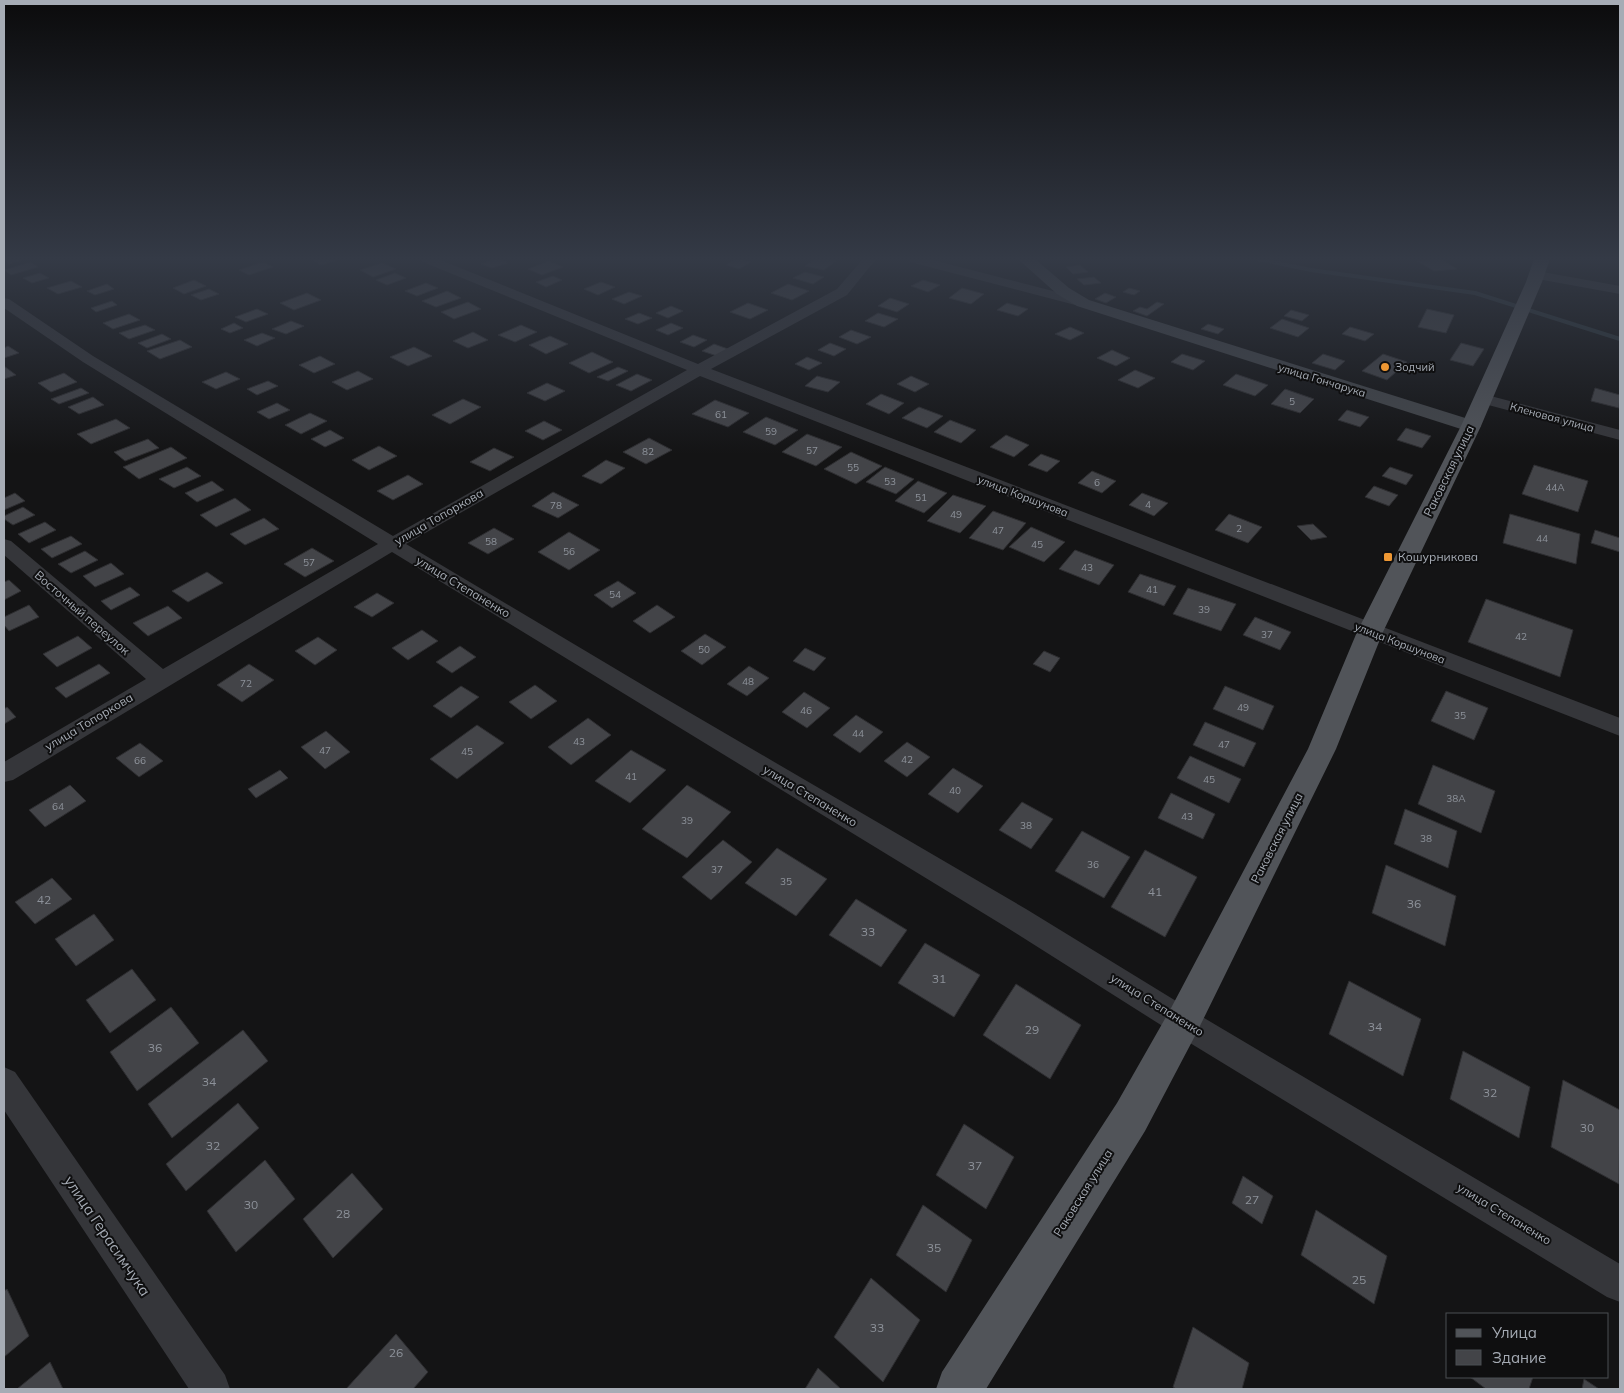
<svg xmlns="http://www.w3.org/2000/svg" width="1624" height="1393" font-family="Mulish,sans-serif">
<style>
.lines{fill:none;stroke-linecap:round;stroke-linejoin:round}
.stream{stroke:#2c363b;stroke-width:4}
.building{fill:#434448;stroke:#2e2e31}
.street{fill:#35363a;fill-rule:evenodd}
.secondary{fill:#43464a;fill-rule:evenodd}
.primary{fill:#515459;fill-rule:evenodd}
.poi-dot{fill:#ee9733;stroke:#0f0f10;stroke-width:2}
.labels{text-anchor:middle;stroke-width:4;stroke-linejoin:round;paint-order:stroke}
.number-label{font-size:10px;fill:#8d929a}
.far-poi-label{font-size:11px;fill:#a6acb5;stroke:#0f0f10;text-anchor:start}
.far-street-label{font-size:11px;fill:#a6acb5;stroke:#0f0f10}
.street-label{font-size:12px;fill:#a6acb5;stroke:#0f0f10}
.poi-label{font-size:12px;fill:#a6acb5;stroke:#0f0f10;text-anchor:start}
.near-number-label{font-size:12px;fill:#8d929a}
.near-street-label{font-size:15px;fill:#a6acb5;stroke:#0f0f10}
</style>
<rect width="100%" height="100%" fill="#141415"/>
<g class="lines">
<polyline class="stream" points="1258,259 1311,270 1475,293 1620,339"/>
</g>
<g class="building">
<polygon points="4,259 26,259 9,264"/>
<polygon points="311,259 341,259 321,265"/>
<polygon points="494,259 500,259 508,263 492,268 481,264"/>
<polygon points="736,259 740,259 751,262 739,269 726,265"/>
<polygon points="815,259 827,259 836,261 824,270 805,266"/>
<polygon points="1441,259 1457,269 1434,271 1417,261"/>
<polygon points="549,261 563,267 542,275 528,269"/>
<polygon points="31,262 38,267 11,275 4,270"/>
<polygon points="263,262 273,267 249,275 239,270"/>
<polygon points="382,263 396,269 373,277 360,270"/>
<polygon points="1080,265 1088,272 1073,274 1066,267"/>
<polygon points="805,272 824,277 813,284 793,278"/>
<polygon points="40,273 49,278 32,283 23,278"/>
<polygon points="395,273 406,278 387,285 376,280"/>
<polygon points="553,276 562,280 546,287 536,282"/>
<polygon points="1094,277 1101,283 1084,285 1077,279"/>
<polygon points="194,280 206,286 184,294 173,288"/>
<polygon points="923,280 940,285 928,292 911,286"/>
<polygon points="71,281 82,287 58,294 47,288"/>
<polygon points="601,282 615,287 598,295 584,289"/>
<polygon points="426,283 438,288 417,296 405,291"/>
<polygon points="107,284 114,289 95,295 87,291"/>
<polygon points="788,284 809,291 792,300 771,293"/>
<polygon points="962,288 984,294 971,304 949,298"/>
<polygon points="1129,288 1140,291 1134,295 1123,292"/>
<polygon points="209,289 219,294 201,300 191,295"/>
<polygon points="447,291 461,298 436,307 422,301"/>
<polygon points="629,292 642,296 624,304 612,299"/>
<polygon points="307,293 321,300 294,310 280,303"/>
<polygon points="1105,293 1116,297 1106,303 1095,299"/>
<polygon points="890,298 909,304 897,312 878,306"/>
<polygon points="112,301 117,305 96,312 91,308"/>
<polygon points="468,302 481,309 454,319 441,312"/>
<polygon points="1157,302 1164,304 1147,316 1133,311 1140,307 1147,309"/>
<polygon points="748,303 768,310 750,319 730,312"/>
<polygon points="1007,303 1028,309 1018,316 997,310"/>
<polygon points="671,306 683,311 668,318 656,313"/>
<polygon points="257,309 268,314 246,322 235,317"/>
<polygon points="1427,309 1454,315 1446,333 1418,327"/>
<polygon points="1291,310 1309,315 1302,321 1284,316"/>
<polygon points="639,313 652,318 638,324 625,319"/>
<polygon points="878,313 898,319 884,327 865,321"/>
<polygon points="129,314 140,320 113,329 103,323"/>
<polygon points="1282,319 1309,328 1298,337 1270,328"/>
<polygon points="291,321 304,326 286,334 272,329"/>
<polygon points="234,323 243,328 230,333 221,329"/>
<polygon points="671,323 683,328 668,335 656,330"/>
<polygon points="1208,324 1224,329 1218,334 1201,329"/>
<polygon points="145,325 155,330 129,339 119,333"/>
<polygon points="521,325 537,332 515,342 498,335"/>
<polygon points="1070,327 1084,333 1070,340 1055,334"/>
<polygon points="1350,327 1374,334 1365,341 1342,334"/>
<polygon points="851,330 871,337 857,344 839,337"/>
<polygon points="473,332 488,340 468,348 453,341"/>
<polygon points="262,333 275,338 257,346 244,340"/>
<polygon points="162,334 171,339 147,348 138,343"/>
<polygon points="693,335 707,340 694,347 680,342"/>
<polygon points="550,336 568,344 546,354 529,345"/>
<polygon points="180,340 192,347 160,359 147,351"/>
<polygon points="830,343 846,349 834,356 818,350"/>
<polygon points="1461,343 1484,349 1473,366 1450,360"/>
<polygon points="714,344 728,349 717,356 702,351"/>
<polygon points="8,346 19,353 4,358 4,348"/>
<polygon points="414,347 432,356 408,366 390,357"/>
<polygon points="1112,350 1130,358 1116,366 1097,358"/>
<polygon points="592,352 613,362 589,373 569,363"/>
<polygon points="1182,354 1205,361 1193,370 1171,362"/>
<polygon points="1323,354 1345,361 1335,370 1312,363"/>
<polygon points="1383,354 1407,362 1387,380 1362,371"/>
<polygon points="320,356 335,364 314,373 299,365"/>
<polygon points="807,357 822,363 809,370 795,364"/>
<polygon points="4,366 16,375 4,379"/>
<polygon points="618,367 628,371 608,381 597,377"/>
<polygon points="1135,370 1155,378 1138,388 1118,380"/>
<polygon points="358,371 373,379 347,390 332,382"/>
<polygon points="226,372 240,379 216,389 202,382"/>
<polygon points="64,373 77,382 51,392 38,383"/>
<polygon points="637,374 652,380 631,391 616,385"/>
<polygon points="1236,374 1268,385 1255,396 1223,385"/>
<polygon points="817,376 840,382 828,392 805,386"/>
<polygon points="911,376 929,384 915,392 897,384"/>
<polygon points="268,381 278,386 257,395 247,389"/>
<polygon points="547,383 565,391 545,401 527,393"/>
<polygon points="81,388 89,393 59,404 51,399"/>
<polygon points="1595,388 1620,395 1619,408 1591,401"/>
<polygon points="1285,389 1314,399 1300,413 1271,404"/>
<polygon points="881,394 904,403 889,414 866,404"/>
<polygon points="93,397 104,405 79,414 68,407"/>
<polygon points="463,399 481,407 450,424 432,415"/>
<polygon points="715,400 749,413 728,427 692,414"/>
<polygon points="277,403 290,410 269,419 257,412"/>
<polygon points="919,407 943,416 927,428 902,418"/>
<polygon points="1347,410 1369,417 1360,427 1338,420"/>
<polygon points="310,413 327,421 301,434 285,425"/>
<polygon points="766,417 798,430 775,445 743,432"/>
<polygon points="116,419 130,428 91,444 77,434"/>
<polygon points="950,420 976,430 961,443 934,432"/>
<polygon points="544,421 562,430 543,440 525,431"/>
<polygon points="1406,428 1431,436 1422,448 1397,440"/>
<polygon points="330,430 344,438 325,447 311,439"/>
<polygon points="807,434 842,447 816,466 782,452"/>
<polygon points="1006,435 1029,445 1014,457 990,447"/>
<polygon points="649,438 672,450 646,464 623,452"/>
<polygon points="148,439 159,448 125,461 114,452"/>
<polygon points="379,446 397,456 369,470 352,460"/>
<polygon points="171,447 187,458 139,479 123,467"/>
<polygon points="494,448 514,457 490,471 470,462"/>
<polygon points="851,452 882,466 856,484 824,469"/>
<polygon points="1041,454 1060,461 1047,472 1028,465"/>
<polygon points="606,460 625,468 601,484 582,476"/>
<polygon points="1534,465 1588,481 1578,512 1522,494"/>
<polygon points="187,467 201,476 174,488 159,479"/>
<polygon points="885,467 914,479 896,494 866,482"/>
<polygon points="1390,467 1413,475 1406,485 1382,476"/>
<polygon points="1092,471 1116,481 1102,493 1078,483"/>
<polygon points="408,475 423,484 393,500 377,491"/>
<polygon points="212,481 224,490 197,502 185,493"/>
<polygon points="918,481 947,493 924,513 895,501"/>
<polygon points="1374,486 1398,495 1389,506 1365,497"/>
<polygon points="553,492 579,505 558,518 532,506"/>
<polygon points="15,493 25,501 4,510 4,498"/>
<polygon points="1142,493 1168,503 1154,516 1129,505"/>
<polygon points="953,495 986,506 960,533 927,521"/>
<polygon points="235,498 251,510 216,527 200,515"/>
<polygon points="23,507 35,515 13,525 4,519 4,516"/>
<polygon points="993,511 1026,523 1003,550 969,538"/>
<polygon points="1229,514 1262,527 1248,543 1215,530"/>
<polygon points="1510,514 1580,534 1576,564 1503,543"/>
<polygon points="264,518 279,529 245,545 230,534"/>
<polygon points="45,522 56,530 29,543 18,534"/>
<polygon points="1313,524 1327,537 1311,540 1297,526"/>
<polygon points="1031,527 1065,542 1044,562 1009,547"/>
<polygon points="494,528 514,539 488,554 468,543"/>
<polygon points="1595,530 1620,538 1620,552 1591,543"/>
<polygon points="569,532 600,550 569,570 538,552"/>
<polygon points="71,536 82,544 52,558 41,549"/>
<polygon points="312,548 334,561 305,577 284,564"/>
<polygon points="1075,550 1114,565 1099,585 1059,569"/>
<polygon points="85,551 98,560 71,573 58,564"/>
<polygon points="111,563 124,574 95,587 83,576"/>
<polygon points="207,572 223,583 188,602 172,591"/>
<polygon points="1140,574 1176,586 1164,606 1128,592"/>
<polygon points="9,580 21,591 4,600 4,582"/>
<polygon points="618,581 636,593 612,608 594,595"/>
<polygon points="130,587 140,595 111,610 101,601"/>
<polygon points="1188,588 1236,604 1221,631 1173,614"/>
<polygon points="377,593 394,603 372,617 354,607"/>
<polygon points="1486,599 1573,630 1560,677 1468,642"/>
<polygon points="29,605 39,617 9,631 4,625 4,617"/>
<polygon points="657,605 675,617 650,633 633,621"/>
<polygon points="168,606 182,618 148,636 133,623"/>
<polygon points="1255,617 1291,632 1280,650 1243,635"/>
<polygon points="422,630 438,641 408,660 392,648"/>
<polygon points="705,634 726,647 702,665 681,651"/>
<polygon points="78,636 92,648 57,667 43,654"/>
<polygon points="318,637 337,650 315,665 295,651"/>
<polygon points="460,646 476,657 452,673 436,662"/>
<polygon points="805,648 826,658 814,671 793,661"/>
<polygon points="1044,651 1060,658 1050,672 1033,664"/>
<polygon points="99,664 110,673 66,698 55,688"/>
<polygon points="249,664 274,680 242,702 217,685"/>
<polygon points="749,666 769,678 747,696 727,684"/>
<polygon points="535,685 557,701 531,719 509,702"/>
<polygon points="461,686 479,697 451,718 433,706"/>
<polygon points="1225,686 1274,706 1263,730 1213,709"/>
<polygon points="1446,691 1488,708 1474,740 1431,721"/>
<polygon points="804,692 830,708 807,728 782,712"/>
<polygon points="7,707 16,717 4,724 4,709"/>
<polygon points="856,715 883,732 860,753 833,735"/>
<polygon points="588,718 611,735 571,765 548,747"/>
<polygon points="1205,722 1256,743 1244,767 1193,745"/>
<polygon points="477,725 504,743 457,779 430,759"/>
<polygon points="326,731 350,752 325,769 301,747"/>
<polygon points="907,742 930,757 907,777 884,761"/>
<polygon points="140,743 163,761 139,777 116,758"/>
<polygon points="631,750 666,770 630,803 595,781"/>
<polygon points="1190,756 1241,779 1229,803 1177,778"/>
<polygon points="1433,765 1495,791 1481,833 1418,804"/>
<polygon points="953,768 983,786 958,813 928,794"/>
<polygon points="280,770 288,778 256,798 248,789"/>
<polygon points="70,785 86,801 45,827 29,810"/>
<polygon points="687,785 731,812 687,858 642,829"/>
<polygon points="1171,793 1215,814 1203,839 1158,818"/>
<polygon points="1022,802 1053,819 1031,849 999,830"/>
<polygon points="1405,809 1457,831 1448,868 1394,844"/>
<polygon points="1082,831 1130,857 1104,898 1055,871"/>
<polygon points="723,840 752,862 711,900 682,877"/>
<polygon points="777,848 827,879 796,916 745,883"/>
<polygon points="1145,850 1197,877 1165,937 1111,907"/>
<polygon points="1386,865 1456,896 1445,946 1372,913"/>
<polygon points="52,878 72,899 35,924 15,902"/>
<polygon points="856,899 907,930 881,967 829,935"/>
<polygon points="94,914 114,940 76,966 55,939"/>
<polygon points="925,943 980,975 954,1017 898,983"/>
<polygon points="132,969 156,1000 110,1033 86,1000"/>
<polygon points="1349,981 1421,1019 1403,1076 1329,1034"/>
<polygon points="1016,984 1081,1025 1050,1079 983,1035"/>
<polygon points="171,1007 199,1043 137,1091 110,1052"/>
<polygon points="243,1030 268,1061 172,1138 148,1104"/>
<polygon points="1463,1051 1530,1087 1519,1138 1450,1099"/>
<polygon points="1563,1080 1620,1110 1619,1184 1551,1147"/>
<polygon points="238,1103 259,1128 186,1191 166,1164"/>
<polygon points="964,1124 1014,1157 986,1209 936,1175"/>
<polygon points="265,1160 295,1199 236,1252 207,1211"/>
<polygon points="352,1173 383,1209 333,1258 303,1219"/>
<polygon points="1243,1176 1273,1196 1262,1224 1232,1203"/>
<polygon points="923,1205 972,1240 946,1292 896,1255"/>
<polygon points="1316,1210 1387,1256 1374,1304 1301,1255"/>
<polygon points="871,1278 920,1320 883,1382 834,1337"/>
<polygon points="7,1289 29,1336 4,1357 4,1291"/>
<polygon points="1193,1327 1249,1363 1242,1389 1176,1389 1173,1387"/>
<polygon points="396,1334 428,1372 413,1389 346,1389"/>
<polygon points="50,1362 63,1389 17,1389"/>
<polygon points="818,1368 841,1389 805,1389"/>
<polygon points="1470,1377 1533,1377 1529,1389 1486,1389"/>
<polygon points="1584,1379 1599,1389 1582,1389"/>
</g>
<g class="lines">
<g class="street">
<polygon points="421,259 438,259 698,364 837,289 863,259 876,259 847,295 711,369 1620,718 1620,736 700,376 406,544 651,690 1026,909 1194,1012 1620,1264 1620,1302 1607,1297 1172,1032 1006,927 392,552 13,780 4,782 4,762 146,679 4,555 4,539 11,541 163,669 378,544 83,362 4,308 4,298 9,299 93,356 393,536 687,370 423,262"/>
<polygon points="908,259 929,259 1088,300 1090,303 1083,307 910,262"/>
<polygon points="1537,271 1620,286 1620,294 1532,278 1531,275"/>
<polygon points="1483,394 1620,430 1620,440 1477,402 1475,399 1477,396"/>
<polygon points="4,1067 15,1072 225,1375 230,1389 189,1389 4,1110"/>
</g>
<polygon class="secondary" points="1018,259 1035,259 1069,288 1089,300 1478,422 1481,426 1478,430 1471,432 1464,430 1077,306 1057,294"/>
<polygon class="primary" points="1534,259 1550,259 1542,282 1481,426 1383,632 1336,749 1196,1034 1145,1131 986,1389 936,1389 942,1372 1117,1103 1170,1010 1308,749 1357,632 1461,426 1526,282"/>
</g>
<linearGradient id="sky" x2="0" y2="1"><stop stop-color="#0b0b0c"/><stop offset="0.57" stop-color="#343a46"/><stop offset="1" stop-color="#343a46" stop-opacity="0"/></linearGradient>
<rect width="1624" height="454" fill="url(#sky)"/>
<g class="poi-dot">
<circle cx="1385" cy="367" r="5"/>
<rect x="1383" y="552" width="10" height="10" rx="2.5"/>
</g>
<g class="labels">
<g class="number-label">
<text x="1292" y="405">5</text>
<text x="721" y="418">61</text>
<text x="771" y="435">59</text>
<text x="812" y="454">57</text>
<text x="648" y="455">82</text>
<text x="853" y="471">55</text>
<text x="890" y="485">53</text>
<text x="1097" y="486">6</text>
<text x="1555" y="491">44А</text>
<text x="921" y="501">51</text>
<text x="1148" y="508">4</text>
<text x="556" y="509">78</text>
<text x="956" y="518">49</text>
<text x="1239" y="532">2</text>
<text x="998" y="534">47</text>
<text x="1542" y="542">44</text>
<text x="491" y="545">58</text>
<text x="1037" y="548">45</text>
<text x="569" y="555">56</text>
<text x="309" y="566">57</text>
<text x="1087" y="571">43</text>
<text x="1152" y="593">41</text>
<text x="615" y="598">54</text>
<text x="1204" y="613">39</text>
<text x="1267" y="638">37</text>
<text x="1521" y="640">42</text>
<text x="704" y="653">50</text>
<text x="748" y="685">48</text>
<text x="246" y="687">72</text>
<text x="1243" y="711">49</text>
<text x="806" y="714">46</text>
<text x="1460" y="719">35</text>
<text x="858" y="737">44</text>
<text x="579" y="745">43</text>
<text x="1224" y="748">47</text>
<text x="325" y="754">47</text>
<text x="467" y="755">45</text>
<text x="907" y="763">42</text>
<text x="140" y="764">66</text>
<text x="631" y="780">41</text>
<text x="1209" y="783">45</text>
<text x="955" y="794">40</text>
<text x="1456" y="802">38А</text>
<text x="58" y="810">64</text>
<text x="1187" y="820">43</text>
<text x="687" y="824">39</text>
<text x="1026" y="829">38</text>
<text x="1426" y="842">38</text>
<text x="1093" y="868">36</text>
<text x="717" y="873">37</text>
<text x="786" y="885">35</text>
</g>
<g class="far-poi-label">
<text x="1395" y="371">Зодчий</text>
</g>
<g class="far-street-label">
<text transform="translate(1322 380) rotate(17)" y="4">улица Гончарука</text>
<text transform="translate(1552 417) rotate(15)" y="4">Кленовая улица</text>
<text transform="translate(1023 496) rotate(21)" y="4">улица Коршунова</text>
<text transform="translate(1400 643) rotate(21)" y="4">улица Коршунова</text>
</g>
<g class="street-label">
<text transform="translate(1449 471) rotate(-64)" y="4">Раковская улица</text>
<text transform="translate(439 517) rotate(-30)" y="4">улица Топоркова</text>
<text transform="translate(463 587) rotate(31)" y="4">улица Степаненко</text>
<text transform="translate(82 613) rotate(41)" y="4">Восточный переулок</text>
<text transform="translate(89 722) rotate(-31)" y="4">улица Топоркова</text>
<text transform="translate(810 796) rotate(31)" y="4">улица Степаненко</text>
<text transform="translate(1277 838) rotate(-63)" y="4">Раковская улица</text>
<text transform="translate(1157 1005) rotate(32)" y="4">улица Степаненко</text>
<text transform="translate(1083 1193) rotate(-58)" y="4">Раковская улица</text>
<text transform="translate(1504 1214) rotate(31)" y="4">улица Степаненко</text>
</g>
<g class="poi-label">
<text x="1398" y="561">Кошурникова</text>
</g>
<g class="near-number-label">
<text x="1155" y="896">41</text>
<text x="44" y="904">42</text>
<text x="1414" y="908">36</text>
<text x="868" y="936">33</text>
<text x="939" y="983">31</text>
<text x="1375" y="1031">34</text>
<text x="1032" y="1034">29</text>
<text x="155" y="1052">36</text>
<text x="209" y="1086">34</text>
<text x="1490" y="1097">32</text>
<text x="1587" y="1132">30</text>
<text x="213" y="1150">32</text>
<text x="975" y="1170">37</text>
<text x="1252" y="1204">27</text>
<text x="251" y="1209">30</text>
<text x="343" y="1218">28</text>
<text x="934" y="1252">35</text>
<text x="1359" y="1284">25</text>
<text x="877" y="1332">33</text>
<text x="396" y="1357">26</text>
</g>
<g class="near-street-label">
<text transform="translate(107 1236) rotate(56)" y="5">улица Герасимчука</text>
</g>
</g>
<rect width="1624" height="1393" fill="none" stroke="#a6acb5" stroke-width="10"/>
<rect x="1446" y="1313" width="162" height="65" fill="#0f0f10" stroke="#4b4e52"/>
<rect x="1456" y="1329" width="25" height="8" fill="#515459" stroke="#4b4e52"/>
<text x="1492" y="1338" font-size="15" fill="#a6acb5">Улица</text>
<rect x="1456" y="1350" width="25" height="15" fill="#434448" stroke="#4b4e52"/>
<text x="1492" y="1363" font-size="15" fill="#a6acb5">Здание</text>
</svg>
